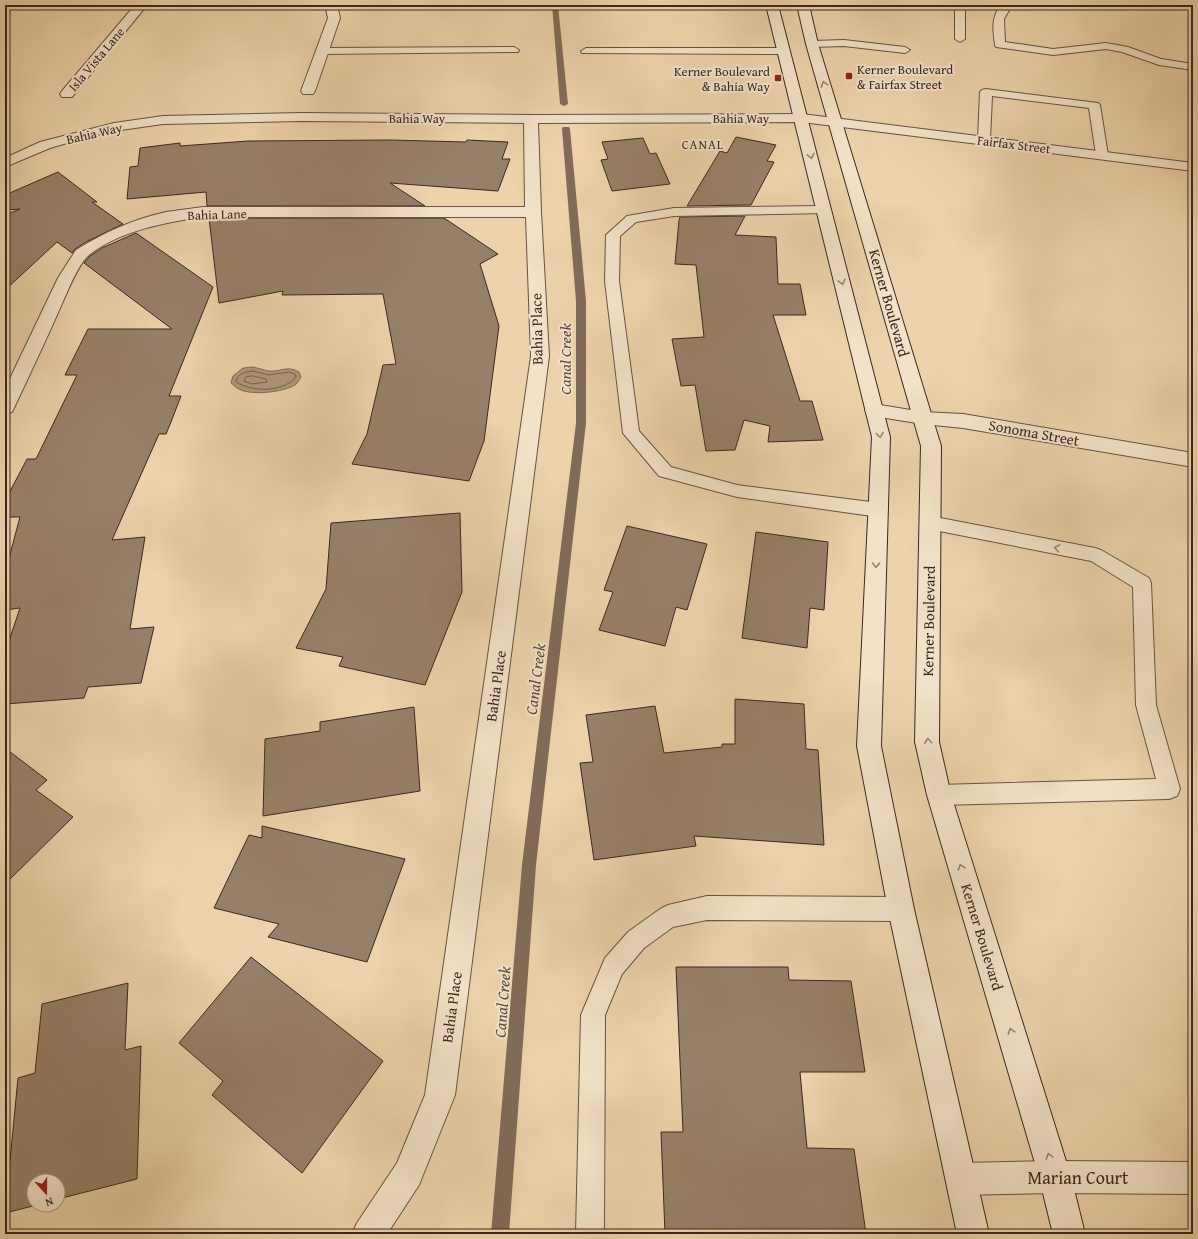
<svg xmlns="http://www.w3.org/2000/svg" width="1198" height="1239" font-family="'Gentium Book Plus',serif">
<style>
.water{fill:#b0987c;stroke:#816b58}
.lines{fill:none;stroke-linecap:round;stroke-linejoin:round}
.shore{stroke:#75604f;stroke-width:1}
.stream{fill:#816b58;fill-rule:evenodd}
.building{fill:#978069;stroke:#3a2822}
.lane-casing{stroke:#675244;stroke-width:2}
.street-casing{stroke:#675244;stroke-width:2}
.secondary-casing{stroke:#3a2822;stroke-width:2}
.lane{fill:#f3e2c8;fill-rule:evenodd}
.street{fill:#f3e2c8;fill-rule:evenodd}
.secondary{fill:#f3e2c8;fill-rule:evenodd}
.oneway{stroke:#968575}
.poi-dot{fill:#8f2418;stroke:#f3e2c8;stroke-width:1.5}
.labels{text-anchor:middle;stroke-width:4;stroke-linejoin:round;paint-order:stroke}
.far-street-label{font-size:13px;fill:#3a2822;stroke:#f3e2c8}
.far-poi-label{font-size:13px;fill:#3a2822;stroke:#f3e2c8;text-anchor:start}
.far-neighbourhood-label{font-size:13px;letter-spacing:1px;fill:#3a2822;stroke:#f3e2c8}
.street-label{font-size:15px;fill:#3a2822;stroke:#f3e2c8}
.water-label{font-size:16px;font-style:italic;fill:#5d4a3d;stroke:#f3e2c8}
.near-street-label{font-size:18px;fill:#3a2822;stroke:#f3e2c8}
</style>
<rect width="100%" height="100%" fill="#edd2ab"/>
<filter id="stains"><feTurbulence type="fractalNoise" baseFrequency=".005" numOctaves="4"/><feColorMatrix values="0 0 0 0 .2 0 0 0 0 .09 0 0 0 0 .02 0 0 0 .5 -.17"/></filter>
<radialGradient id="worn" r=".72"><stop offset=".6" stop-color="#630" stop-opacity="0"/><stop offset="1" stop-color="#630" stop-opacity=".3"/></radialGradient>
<path class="water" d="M253,367C258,368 263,370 269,371C280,372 288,365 299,372L301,377C299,380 298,383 295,385C284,392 251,396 239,389C236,388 234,385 231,383L233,376L243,368Z"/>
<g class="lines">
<g class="shore">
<path d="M253,371L269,375L289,372L295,374L296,377C282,393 253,392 236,382C238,373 245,372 253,371Z"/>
<polygon points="253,376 266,379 267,382 252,384 244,381 246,377"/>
</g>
<g class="stream">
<polygon points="552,5 558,5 568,104 564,106 560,104"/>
<polygon points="563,127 569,127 570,129 586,301 586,423 536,865 509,1234 491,1234 522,865 576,423 576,301 562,129"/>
</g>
</g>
<g class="building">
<polygon points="736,137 776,145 767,161 774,162 751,205 687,206 720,151 727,153"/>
<polygon points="643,138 650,154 656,153 670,184 612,191 601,160 608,159 602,142"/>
<polygon points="391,140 466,142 467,140 508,142 502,159 510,159 498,191 390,183 425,206 207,206 206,192 127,199 130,167 138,166 140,148 180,143 180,146 248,141"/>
<polygon points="58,172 97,202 92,202 123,224 86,242 75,249 72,253 57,242 5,290 5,215 20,209 5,210 5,195"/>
<polygon points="745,216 735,235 776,237 778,284 800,284 806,315 773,315 800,401 812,401 823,440 768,442 770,426 744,420 735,450 706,451 695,385 681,386 672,339 704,337 696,265 675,264 679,220 680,217"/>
<polygon points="209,218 444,218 498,254 480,264 499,326 484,441 469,481 352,464 367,434 383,365 396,364 383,294 282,295 283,291 219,303"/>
<polygon points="136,233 213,287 169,396 181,396 171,422 166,434 159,434 112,540 145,537 130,629 154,627 141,683 88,687 84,698 5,704 5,653 20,608 5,610 5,573 20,517 5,517 5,501 27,459 36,459 77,375 65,375 88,329 172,329 84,263 90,256 102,248"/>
<polygon points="460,513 462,592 425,685 339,666 343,657 296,648 326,589 331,523"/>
<polygon points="627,526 707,544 687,610 676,607 665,646 599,630 613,592 604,590"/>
<polygon points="756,532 828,542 824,610 810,608 807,648 742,638"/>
<polygon points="735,699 804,704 806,749 818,750 824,845 694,836 696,846 594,860 580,763 593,762 586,715 655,706 664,753 722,747 722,744 735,744"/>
<polygon points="414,707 420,791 263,816 265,739 320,731 320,722"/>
<polygon points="5,748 47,780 36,790 73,817 5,884"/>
<polygon points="262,826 405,859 367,962 268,937 279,924 214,908 249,835 262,838"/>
<polygon points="251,957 383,1061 302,1173 212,1095 223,1081 179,1043"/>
<polygon points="676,967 788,967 789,980 851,981 865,1072 800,1072 807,1148 854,1149 866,1234 665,1234 661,1132 683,1132"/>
<polygon points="128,983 125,1050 141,1046 137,1179 58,1199 58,1181 34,1181 34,1205 37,1205 5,1213 18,1078 35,1073 42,1004"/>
</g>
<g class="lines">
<defs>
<g id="lane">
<polygon points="958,5 968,5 965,9 965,39 960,42 955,39 955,9"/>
<path d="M1001,5H1012L1004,19L1005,42L1053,49L1106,43L1128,47L1161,59L1193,64V70L1159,65L1122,52L1106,49L1053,55L996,47L995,45C993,30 991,17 1001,5Z"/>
<polygon points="844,40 905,47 910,50 905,53 844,46 812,47 807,44 812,41"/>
<polygon points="514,47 519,50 518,52 323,54 318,51 323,48"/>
<polygon points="586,48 783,48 788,51 783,54 582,53 581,51"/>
<polygon points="986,89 1098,103 1100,105 1108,155 1106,158 1098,158 1096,155 1089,108 992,96 990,140 988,143 980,143 978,140 980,92 982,90"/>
<polygon points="824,206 829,207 831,210 829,213 674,216 636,222 620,236 619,281 639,431 671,467 737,485 879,503 885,505 888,510 885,515 879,517 737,497 659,476 623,433 605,281 606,235 627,216 674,208"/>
<polygon points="930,516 1095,548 1101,550 1149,578 1151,583 1156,705 1180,789 1177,796 1169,799 939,805 931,802 928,795 931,788 939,785 1156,779 1136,705 1133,587 1091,561 924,528 921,523 924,518"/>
<polygon points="707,896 901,897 909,901 913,909 909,917 901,921 707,920 673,927 644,948 622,974 605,1015 604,1234 576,1234 581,1015 605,958 628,932 660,909 668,905"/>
</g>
<g id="street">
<polygon points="135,5 147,5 72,97 62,97 60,94 62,91"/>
<polygon points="322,5 337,5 340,18 315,91 313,94 303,94 301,91 328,18 326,9"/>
<path d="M302,113L531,115L802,114L1193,163V171L802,122L538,123L541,212L549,356L455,1095L419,1185L387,1234H352L357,1223L397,1163L425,1095L531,356L526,217H203C166,222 119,231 89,255C78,264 67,293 61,306C46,340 30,374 14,408L12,412L5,414V389L58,278L74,253L76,250C103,233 134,219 166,212C178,210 191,209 203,207H525L524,123L302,121L163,124L114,131L88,137L50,148L5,167V158L40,142L114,123L163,116Z"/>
<polygon points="874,404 923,412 963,414 1193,453 1193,467 963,428 923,424 867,415 865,410 867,405"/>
<polygon points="1055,1161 1193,1162 1193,1194 1055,1193 962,1195 951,1190 946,1179 951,1168 962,1163"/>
</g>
<g id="secondary">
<polygon points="766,5 778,5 890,437 881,746 914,909 989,1234 957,1234 888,909 857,746 872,437"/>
<polygon points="797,5 809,5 818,44 941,446 939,742 951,795 1071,1177 1085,1234 1053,1234 1039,1177 927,795 915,742 921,446 806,44"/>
</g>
</defs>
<use href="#lane" class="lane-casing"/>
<use href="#street" class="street-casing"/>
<use href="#secondary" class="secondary-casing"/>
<use href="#lane" class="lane"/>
<use href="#street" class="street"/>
<use href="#secondary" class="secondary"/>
</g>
<defs><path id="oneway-chevron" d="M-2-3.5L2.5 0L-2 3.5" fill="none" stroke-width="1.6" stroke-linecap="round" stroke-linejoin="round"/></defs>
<g class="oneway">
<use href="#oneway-chevron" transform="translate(824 84) rotate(-107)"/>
<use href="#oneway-chevron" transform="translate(811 156) rotate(76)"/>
<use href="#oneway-chevron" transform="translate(842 282) rotate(76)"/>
<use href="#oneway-chevron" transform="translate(880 435) rotate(81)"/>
<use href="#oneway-chevron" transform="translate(1057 548) rotate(-169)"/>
<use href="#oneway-chevron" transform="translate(876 565) rotate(92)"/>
<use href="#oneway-chevron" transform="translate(928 741) rotate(-95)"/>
<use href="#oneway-chevron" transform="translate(961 867) rotate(-107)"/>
<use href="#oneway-chevron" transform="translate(1011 1031) rotate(-107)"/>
<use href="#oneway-chevron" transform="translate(1049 1156) rotate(-107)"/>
</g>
<g class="poi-dot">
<rect x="845" y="72" width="8" height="8" rx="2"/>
<rect x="774" y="74" width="8" height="8" rx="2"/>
</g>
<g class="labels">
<g class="far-street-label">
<text transform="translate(96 59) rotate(-50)" y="5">Isla Vista Lane</text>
<text x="417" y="123">Bahia Way</text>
<text x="741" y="123">Bahia Way</text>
<text transform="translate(94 133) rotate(-13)" y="5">Bahia Way</text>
<text transform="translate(1014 144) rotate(7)" y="5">Fairfax Street</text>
<text transform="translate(217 214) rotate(-2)" y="5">Bahia Lane</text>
</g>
<g class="far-poi-label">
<text x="857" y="74">Kerner Boulevard<tspan x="857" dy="15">&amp; Fairfax Street</tspan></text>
<text x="770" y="76" text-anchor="end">Kerner Boulevard<tspan x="770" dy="15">&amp; Bahia Way</tspan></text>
</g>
<g class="far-neighbourhood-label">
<text x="703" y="149">CANAL</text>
</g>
<g class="street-label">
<text transform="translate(889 303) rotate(74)" y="5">Kerner Boulevard</text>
<text transform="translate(537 329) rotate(-91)" y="5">Bahia Place</text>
<text transform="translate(1034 433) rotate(10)" y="5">Sonoma Street</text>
<text transform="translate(929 621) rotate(-89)" y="5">Kerner Boulevard</text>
<text transform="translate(496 686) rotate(-82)" y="5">Bahia Place</text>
<text transform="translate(982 937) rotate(73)" y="5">Kerner Boulevard</text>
<text transform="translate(452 1007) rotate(-82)" y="5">Bahia Place</text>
</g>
<g class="water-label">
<text transform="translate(565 359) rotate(-90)" y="6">Canal Creek</text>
<text transform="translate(535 679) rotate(-83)" y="6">Canal Creek</text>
<text transform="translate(502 1002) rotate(-86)" y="6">Canal Creek</text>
</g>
<g class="near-street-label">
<text x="1078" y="1184">Marian Court</text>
</g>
</g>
<rect width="1198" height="1239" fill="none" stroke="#edd2ab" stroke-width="20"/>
<rect x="6" y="6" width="1186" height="1227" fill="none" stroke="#3a2822" stroke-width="2"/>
<rect x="10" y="10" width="1178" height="1219" fill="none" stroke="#3a2822"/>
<g transform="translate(46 1193) rotate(159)"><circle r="19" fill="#f3e2c8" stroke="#a99886"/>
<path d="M0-3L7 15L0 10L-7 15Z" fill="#8f2418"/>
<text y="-6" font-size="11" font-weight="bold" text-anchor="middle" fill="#3a2822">N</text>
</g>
<rect width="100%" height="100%" filter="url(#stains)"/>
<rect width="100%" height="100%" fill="url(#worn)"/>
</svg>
